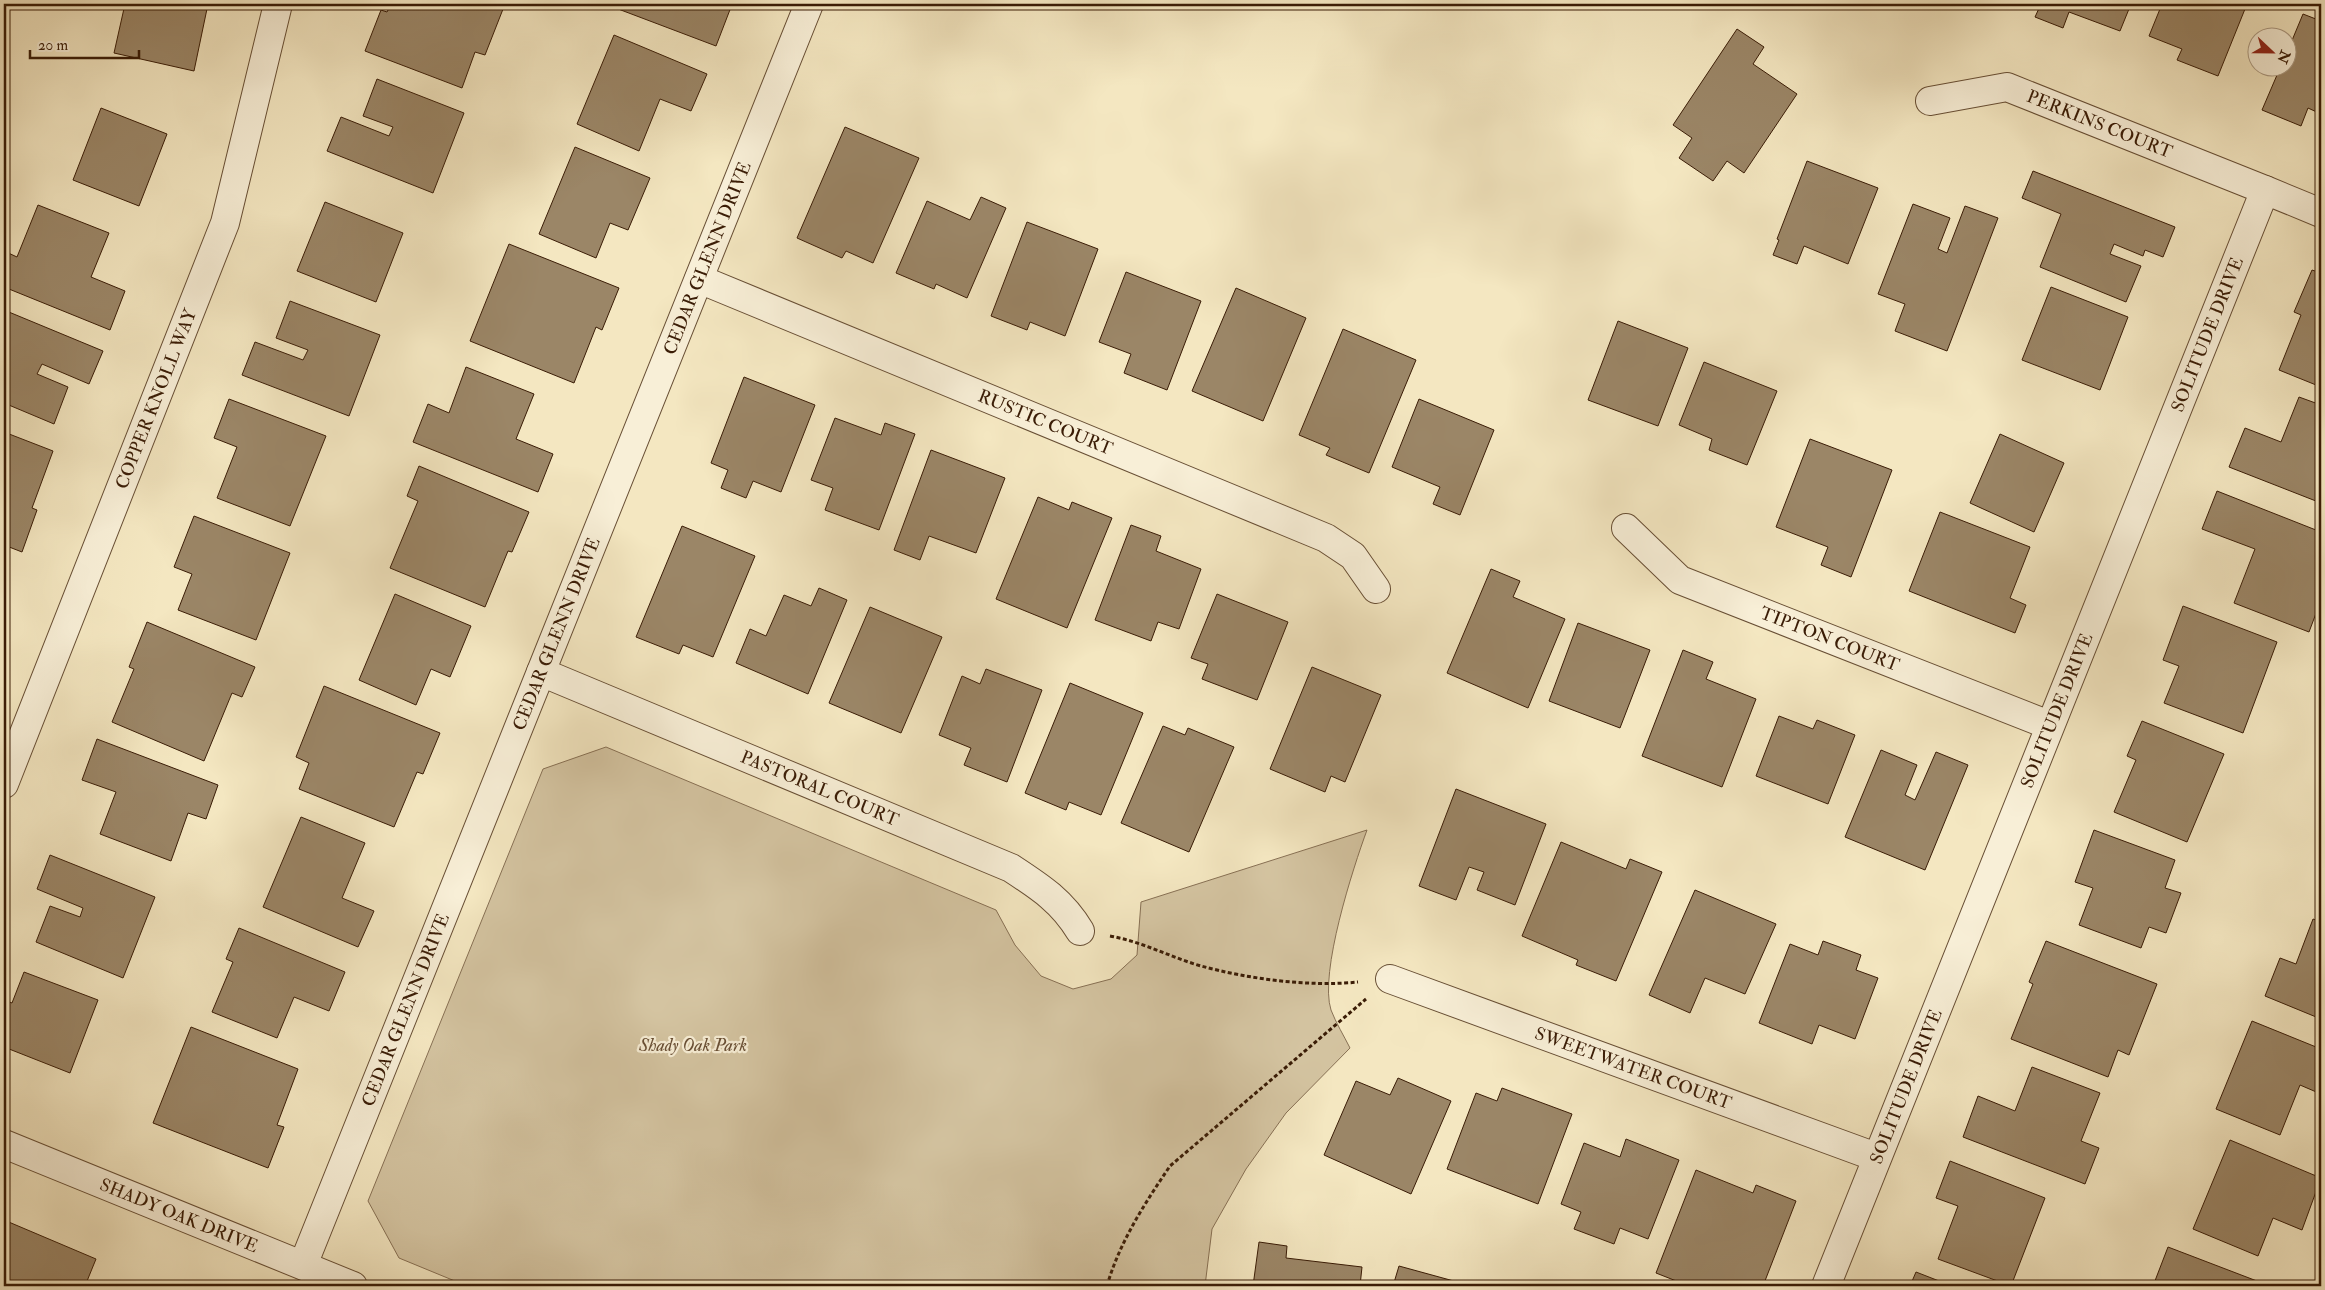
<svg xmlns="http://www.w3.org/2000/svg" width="2325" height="1290" font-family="'IM FELL Double Pica',serif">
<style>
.green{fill:#d4c4a1;stroke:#877054}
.building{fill:#9b8667;stroke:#3a1c06}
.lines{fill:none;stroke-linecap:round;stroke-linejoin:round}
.street-casing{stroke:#684f35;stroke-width:30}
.path{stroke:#3a1c06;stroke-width:3;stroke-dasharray:4 2.5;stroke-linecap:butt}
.street{stroke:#f8efd7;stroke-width:28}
.labels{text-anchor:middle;stroke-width:4.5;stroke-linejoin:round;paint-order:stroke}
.street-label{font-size:18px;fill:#3a1c06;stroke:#f8efd7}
.park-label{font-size:18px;font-style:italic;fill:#684e34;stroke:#f8efd7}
</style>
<rect width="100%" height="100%" fill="#f4e7c1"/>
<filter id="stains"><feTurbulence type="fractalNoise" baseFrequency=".004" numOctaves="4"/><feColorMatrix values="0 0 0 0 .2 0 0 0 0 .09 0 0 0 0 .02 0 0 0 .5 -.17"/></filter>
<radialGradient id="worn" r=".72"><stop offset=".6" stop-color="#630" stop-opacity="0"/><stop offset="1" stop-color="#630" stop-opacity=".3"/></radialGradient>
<path class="green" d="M606,747L996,910L1015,945L1041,976L1073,989L1111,979L1137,955L1141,902L1367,830C1353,868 1319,973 1331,1010C1336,1023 1344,1036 1350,1048L1286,1113L1246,1169L1212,1229L1205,1286H467L399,1258L368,1201L543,769Z"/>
<g class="building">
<polygon points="125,4 208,4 194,71 114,53"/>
<polygon points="391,4 505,4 485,55 475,52 462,88 365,51 381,10 387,12"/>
<polygon points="605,4 722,4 731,7 716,46"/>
<polygon points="2041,4 2131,4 2120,31 2069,12 2063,28 2035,17"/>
<polygon points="2162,4 2247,4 2218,76 2177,60 2182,49 2149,36"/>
<polygon points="2303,14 2321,21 2321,114 2308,108 2301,126 2262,110 2280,68 2288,68 2288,50"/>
<polygon points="1737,29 1764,47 1753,64 1797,94 1744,173 1727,161 1713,181 1679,158 1692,138 1673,125"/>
<polygon points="614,35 707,74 691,111 660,99 639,151 577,124"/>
<polygon points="377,79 464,113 433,193 327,151 341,117 389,136 393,127 363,116"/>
<polygon points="101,108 167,134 139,206 73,180"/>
<polygon points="845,127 919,158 873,263 846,251 842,258 797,238"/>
<polygon points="575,147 650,178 628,230 610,223 596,258 539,234"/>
<polygon points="1807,161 1878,188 1848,264 1804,246 1797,264 1773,255 1779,240 1777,239"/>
<polygon points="2033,171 2175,227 2163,257 2145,250 2143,256 2114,244 2110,254 2141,266 2126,302 2040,267 2061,214 2022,198"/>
<polygon points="981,197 1006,208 967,298 936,284 934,289 896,273 927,201 970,220"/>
<polygon points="325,202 403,233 376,302 297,271"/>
<polygon points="1913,204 1950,218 1938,249 1947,253 1965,206 1998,218 1947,351 1895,331 1905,304 1878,294"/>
<polygon points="38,205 109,233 91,277 125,291 110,330 4,287 4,251 17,257"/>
<polygon points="1027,222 1098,249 1065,336 1030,322 1027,330 991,316"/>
<polygon points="509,244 619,288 602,330 596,327 574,383 470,341"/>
<polygon points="2312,270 2321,273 2321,387 2279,370 2301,315 2294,312"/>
<polygon points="1126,272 1201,301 1167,390 1124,373 1131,354 1099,342"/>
<polygon points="2051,287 2128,317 2100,390 2022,360"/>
<polygon points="1236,288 1306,318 1263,421 1192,391"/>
<polygon points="290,301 380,335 349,416 242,375 255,342 303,360 308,350 276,338"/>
<polygon points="4,310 103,351 89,384 42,364 37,374 68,387 54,424 4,403"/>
<polygon points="1618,321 1688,348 1658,426 1588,400"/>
<polygon points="1343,329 1416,360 1369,473 1326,455 1330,448 1299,435"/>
<polygon points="1704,362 1777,391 1747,465 1709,450 1712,439 1679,425"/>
<polygon points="466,367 534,394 516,439 553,454 538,492 413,442 428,404 449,413"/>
<polygon points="744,377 815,405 781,492 753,481 746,498 721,488 728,470 711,463"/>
<polygon points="2299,397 2321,405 2321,503 2229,467 2245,428 2281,442"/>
<polygon points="229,399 326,436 290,526 217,498 237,447 214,438"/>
<polygon points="1419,399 1494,430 1460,515 1433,504 1440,487 1392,467"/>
<polygon points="835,418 881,435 885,423 915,434 879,530 825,510 833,488 811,480"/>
<polygon points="4,432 53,451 32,508 37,510 22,552 4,545"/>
<polygon points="2000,434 2064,463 2034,532 1970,503"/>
<polygon points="1810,439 1892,470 1851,577 1821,565 1828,547 1776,527"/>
<polygon points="931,450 1005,478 976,553 929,536 920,560 894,550"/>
<polygon points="419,466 529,512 512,552 508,551 485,607 390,568 418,501 407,496"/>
<polygon points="2217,491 2321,532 2321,600 2309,632 2234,603 2255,549 2202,529"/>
<polygon points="1038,497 1069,510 1072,502 1112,518 1067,628 996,599"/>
<polygon points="1940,512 2030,547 2010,598 2026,605 2015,633 1909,591"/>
<polygon points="194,516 290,553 256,640 178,610 192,574 174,567"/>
<polygon points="1131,525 1161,536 1156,551 1201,569 1179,629 1158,622 1151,641 1095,620"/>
<polygon points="682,526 755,556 713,657 683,645 679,654 636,637"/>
<polygon points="1491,569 1520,581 1513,597 1565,619 1528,708 1447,673"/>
<polygon points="819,588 847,600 808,694 736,663 750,629 766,636 784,595 811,606"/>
<polygon points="395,594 471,626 450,677 431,669 416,705 359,680"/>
<polygon points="1217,594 1288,622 1257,700 1202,679 1208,664 1191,658"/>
<polygon points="2183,606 2277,642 2243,733 2164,703 2179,666 2163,660"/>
<polygon points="870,607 942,637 901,733 829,703"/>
<polygon points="147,622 255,667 242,697 232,693 204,761 112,722 134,669 129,667"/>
<polygon points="1578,623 1650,650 1620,728 1549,701"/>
<polygon points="1683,650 1713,662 1706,679 1756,699 1722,787 1642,756"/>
<polygon points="1312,667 1381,695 1345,782 1331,776 1325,792 1270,769"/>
<polygon points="986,669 1042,690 1007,782 964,765 971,748 939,735 962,676 980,684"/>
<polygon points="1070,683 1143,713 1101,815 1069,802 1066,810 1025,793"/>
<polygon points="324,686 440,733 423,774 417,772 394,827 299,789 309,763 296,757"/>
<polygon points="1779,716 1813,729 1817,720 1855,735 1828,804 1756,776"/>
<polygon points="2142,721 2224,754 2187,842 2114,812 2136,760 2127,756"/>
<polygon points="1163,726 1185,735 1188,728 1234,747 1189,852 1121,823"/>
<polygon points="97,739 218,785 206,819 188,813 171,861 100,834 116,792 82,780"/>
<polygon points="1881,750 1917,765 1905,795 1915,800 1936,752 1968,765 1925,870 1845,837"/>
<polygon points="1456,789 1546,824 1515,905 1477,890 1484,872 1469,867 1456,900 1419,886"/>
<polygon points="301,817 365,843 342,898 374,911 358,947 263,907"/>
<polygon points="2094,830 2175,860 2165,888 2181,893 2166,933 2149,927 2141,948 2079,925 2093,888 2075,882"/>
<polygon points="1561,842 1626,869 1630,859 1662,872 1616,981 1576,965 1578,960 1522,936"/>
<polygon points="50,855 155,897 123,978 36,942 50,906 80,917 83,908 37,889"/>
<polygon points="1695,890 1776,924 1745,994 1705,978 1690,1013 1649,995"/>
<polygon points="2313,919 2321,922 2321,1019 2265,996 2280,958 2296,964"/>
<polygon points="239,928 345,972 329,1011 294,997 277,1038 212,1012 233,962 226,959"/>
<polygon points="1823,941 1861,955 1856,970 1878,978 1855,1039 1819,1025 1812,1044 1759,1023 1790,944 1818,955"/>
<polygon points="2046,941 2157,984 2129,1055 2118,1050 2108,1077 2011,1039 2033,984 2029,982"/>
<polygon points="24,972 98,1000 70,1073 4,1047 4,1000 12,1003"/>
<polygon points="2252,1021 2321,1049 2321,1094 2300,1085 2280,1135 2216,1109"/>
<polygon points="191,1027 298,1069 277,1125 284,1127 268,1168 153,1123"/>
<polygon points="2032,1067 2100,1093 2081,1141 2099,1148 2085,1184 1963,1137 1978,1096 2015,1111"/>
<polygon points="1398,1078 1451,1101 1411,1194 1324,1155 1356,1081 1390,1095"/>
<polygon points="1502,1088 1572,1114 1538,1204 1447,1169 1476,1093 1497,1101"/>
<polygon points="1626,1139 1679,1160 1648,1239 1620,1228 1614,1244 1574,1229 1581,1212 1561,1204 1584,1143 1620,1157"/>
<polygon points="2230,1140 2321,1178 2302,1230 2273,1218 2258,1256 2193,1229"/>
<polygon points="1950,1161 2045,1198 2011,1286 1938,1259 1958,1206 1936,1198"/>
<polygon points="1696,1170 1753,1193 1756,1185 1796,1201 1763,1286 1689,1286 1656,1273"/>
<polygon points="4,1220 96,1259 85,1286 4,1286"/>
<polygon points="1259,1242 1287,1246 1286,1258 1362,1267 1360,1286 1253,1286"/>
<polygon points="2168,1247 2270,1286 2153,1286"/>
<polygon points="1399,1266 1472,1286 1393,1286"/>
<polygon points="1916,1272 1952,1286 1910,1286"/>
</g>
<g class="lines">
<defs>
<g id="street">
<path id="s1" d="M1930,101L2007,87L2265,190"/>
<path id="s2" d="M699,279L1326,538L1353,556L1376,589"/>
<path id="s3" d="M1626,528L1680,580L2049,725"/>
<path id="s4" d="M541,672L1011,868C1040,887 1062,901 1080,931"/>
<path id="s5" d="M4,784L225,223L278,4"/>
<path id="s6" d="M1390,979L1876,1157"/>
<path id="s7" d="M4,1144L353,1286"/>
<path id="s8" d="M303,1265L809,4"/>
<path id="s9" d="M1826,1286L2265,190L2321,213"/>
</g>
</defs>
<use href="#street" class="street-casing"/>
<g class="path">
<path d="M1110,936C1143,942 1170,957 1201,966C1249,979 1309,987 1358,982"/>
<path d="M1107,1286C1119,1243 1145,1203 1170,1166L1366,999"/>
</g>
<use href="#street" class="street"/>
</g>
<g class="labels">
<g class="street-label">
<text dy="6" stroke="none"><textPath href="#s1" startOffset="178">PERKINS COURT</textPath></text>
<text dy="6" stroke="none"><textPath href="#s8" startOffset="1085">CEDAR GLENN DRIVE</textPath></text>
<text dy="6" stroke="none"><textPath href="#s9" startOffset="1025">SOLITUDE DRIVE</textPath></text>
<text dy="6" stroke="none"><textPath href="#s5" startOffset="414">COPPER KNOLL WAY</textPath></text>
<text dy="6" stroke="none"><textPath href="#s2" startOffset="375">RUSTIC COURT</textPath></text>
<text dy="6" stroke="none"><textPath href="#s8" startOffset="680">CEDAR GLENN DRIVE</textPath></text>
<text dy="6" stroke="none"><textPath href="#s3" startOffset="236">TIPTON COURT</textPath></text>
<text dy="6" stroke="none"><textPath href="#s9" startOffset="620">SOLITUDE DRIVE</textPath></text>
<text dy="6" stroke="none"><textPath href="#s4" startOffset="302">PASTORAL COURT</textPath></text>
<text dy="6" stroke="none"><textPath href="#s8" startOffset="275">CEDAR GLENN DRIVE</textPath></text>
<text dy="6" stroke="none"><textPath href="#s6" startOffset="259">SWEETWATER COURT</textPath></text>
<text dy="6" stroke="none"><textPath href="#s9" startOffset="215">SOLITUDE DRIVE</textPath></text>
<text dy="6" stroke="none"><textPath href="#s7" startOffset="189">SHADY OAK DRIVE</textPath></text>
</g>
<g class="park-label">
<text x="693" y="1051">Shady Oak Park</text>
</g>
</g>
<rect width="2325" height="1290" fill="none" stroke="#f4e7c1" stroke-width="20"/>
<rect x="5" y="5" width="2315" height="1280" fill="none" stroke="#3a1c06" stroke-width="2.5"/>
<rect x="10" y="10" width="2305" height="1270" fill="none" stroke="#3a1c06"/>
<g transform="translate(2272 52) rotate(112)"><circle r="24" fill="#f8efd7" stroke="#ac9b83"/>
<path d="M0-4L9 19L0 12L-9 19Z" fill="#8f2418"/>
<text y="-8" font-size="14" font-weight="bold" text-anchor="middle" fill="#3a1c06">N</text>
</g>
<path d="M30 50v8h109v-8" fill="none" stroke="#3a1c06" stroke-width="2.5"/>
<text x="38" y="50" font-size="15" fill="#3a1c06" stroke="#f8efd7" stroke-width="4" paint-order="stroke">20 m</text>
<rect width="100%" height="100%" filter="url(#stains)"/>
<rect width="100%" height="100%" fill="url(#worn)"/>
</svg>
